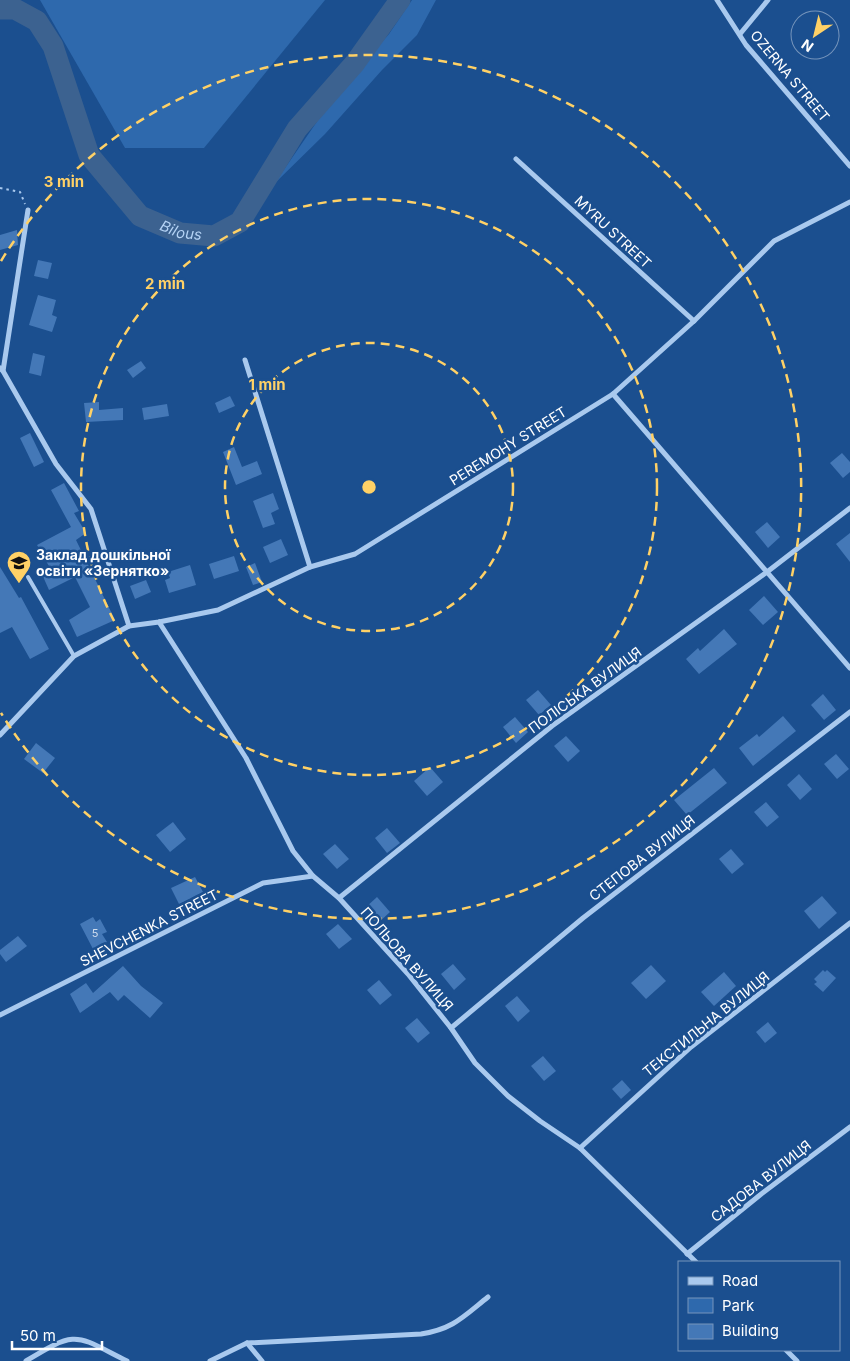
<svg xmlns="http://www.w3.org/2000/svg" width="850" height="1361" font-family="Inter,sans-serif">
<style>
.green{fill:#2e69ad}
.lines{fill:none;stroke-linecap:round;stroke-linejoin:round}
.river{stroke:#3c6290;stroke-width:21}
.building{fill:#4478b7}
.path{stroke:#a9c9ee;stroke-width:2;stroke-dasharray:2.5 4;stroke-linecap:butt}
.service{stroke:#a9c9ee;stroke-width:4}
.minor{stroke:#a9c9ee;stroke-width:5}
.ring{fill:none;stroke:#ffd166;stroke-width:2.5;stroke-dasharray:9 6}
.labels{text-anchor:middle;stroke-width:5;stroke-linejoin:round;paint-order:stroke}
.number-label{font-size:11px;fill:#d0dded}
.street-label{font-size:14px;fill:#fff;stroke:#1b4f8f}
.poi-label{font-size:14px;font-weight:bold;fill:#fff;stroke:#1b4f8f;text-anchor:start}
.water-label{font-size:15px;font-style:italic;fill:#b5d3f5;stroke:#1b4f8f}
.centre{fill:#ffd166;stroke:#1b4f8f;stroke-width:2.5}
.ring-label{font-size:15px;text-anchor:middle;font-weight:bold;fill:#ffd166;stroke:#1b4f8f;stroke-width:5;stroke-linejoin:round;paint-order:stroke}
</style>
<rect width="100%" height="100%" fill="#1b4f8f"/>
<g class="green">
<polygon points="40,0 325,0 204,148 125,148"/>
<polygon points="412,0 436,0 417,35 382,70 325,134 274,184 336,94 389,34"/>
</g>
<g class="lines">
<path class="river" id="s1" d="M0,9H15L37,21L53,46L89,155L140,216L180,233L214,236L240,222L297,129L355,63L400,0"/>
</g>
<g class="building">
<polygon points="17,230 18,245 0,250 0,235"/>
<polygon points="38,260 52,263 48,279 34,276"/>
<polygon points="38,295 56,300 52,315 57,317 52,332 29,325"/>
<polygon points="33,353 45,356 41,376 29,373"/>
<polygon points="141,361 146,368 133,378 127,370"/>
<polygon points="230,396 235,406 219,413 215,403"/>
<polygon points="99,402 99,410 123,408 123,420 86,422 84,403"/>
<polygon points="167,404 169,416 144,420 142,408"/>
<polygon points="30,433 44,462 34,467 20,438"/>
<polygon points="234,447 242,467 257,461 262,474 236,485 223,452"/>
<polygon points="842,453 850,462 850,472 843,478 830,463"/>
<polygon points="64,483 79,511 74,513 86,533 76,540 115,620 77,637 69,620 90,607 75,577 49,590 41,572 50,568 37,545 71,527 51,490"/>
<polygon points="273,493 279,509 271,513 275,524 263,528 253,501"/>
<polygon points="767,522 780,537 768,548 755,532"/>
<polygon points="850,533 850,562 836,544"/>
<polygon points="281,539 288,555 270,563 263,547"/>
<polygon points="234,556 239,571 214,579 209,564"/>
<polygon points="255,563 262,582 253,585 246,567"/>
<polygon points="190,565 196,585 169,593 165,580 170,578 168,572"/>
<polygon points="0,567 19,598 21,597 49,649 30,659 12,627 0,633"/>
<polygon points="146,580 151,592 135,599 130,586"/>
<polygon points="764,596 778,612 763,625 749,610"/>
<polygon points="724,629 737,644 699,674 686,659 698,648 700,651"/>
<polygon points="538,690 551,705 539,715 526,700"/>
<polygon points="823,694 836,710 824,720 811,705"/>
<polygon points="783,716 796,731 753,766 739,748 757,734 759,737"/>
<polygon points="515,717 528,732 516,743 503,727"/>
<polygon points="566,736 580,751 568,762 554,746"/>
<polygon points="36,743 55,758 43,773 24,759"/>
<polygon points="836,754 849,769 837,779 824,764"/>
<polygon points="430,767 443,782 427,796 414,781"/>
<polygon points="714,768 727,783 687,815 674,800"/>
<polygon points="799,774 812,789 800,800 787,785"/>
<polygon points="766,802 779,817 767,827 754,812"/>
<polygon points="173,822 186,839 170,852 156,835"/>
<polygon points="387,828 400,843 387,853 375,838"/>
<polygon points="335,844 349,859 337,869 323,854"/>
<polygon points="731,849 744,864 732,874 719,859"/>
<polygon points="195,877 203,892 179,904 171,888"/>
<polygon points="822,896 837,913 819,929 804,911"/>
<polygon points="377,897 390,912 378,923 365,908"/>
<polygon points="93,917 96,922 100,919 107,932 102,934 107,942 93,949 80,924"/>
<polygon points="338,924 352,939 339,949 326,934"/>
<polygon points="18,936 27,946 6,962 0,954 0,950"/>
<polygon points="453,964 466,979 454,990 441,974"/>
<polygon points="651,965 666,981 646,999 631,983"/>
<polygon points="123,966 141,986 163,1003 150,1018 124,995 118,1001 110,992 80,1013 70,994 86,983 93,993"/>
<polygon points="823,970 825,972 827,970 836,978 823,992 814,984 817,982 814,979"/>
<polygon points="724,972 736,986 714,1006 701,992"/>
<polygon points="379,980 392,995 380,1005 367,990"/>
<polygon points="517,996 530,1011 518,1022 505,1006"/>
<polygon points="417,1018 430,1033 418,1043 405,1028"/>
<polygon points="768,1022 777,1033 765,1043 756,1032"/>
<polygon points="543,1056 556,1071 544,1081 531,1066"/>
<polygon points="622,1080 631,1090 621,1099 612,1089"/>
</g>
<g class="lines">
<polyline class="path" points="0,188 20,192 25,204"/>
<polyline class="service" points="28,577 74,656"/>
<g class="minor">
<polyline points="717,0 746,45 850,166"/>
<polyline points="740,34 768,0"/>
<polyline points="516,159 694,321"/>
<polyline points="245,360 310,567"/>
<polyline points="0,368 3,371 28,210"/>
<polyline points="3,371 56,464 91,509 129,626"/>
<polyline points="613,394 850,668"/>
<polyline points="159,622 246,758 293,851 313,876 339,898 408,974 451,1028 475,1063 508,1096 540,1121 580,1148 696,1262"/>
<polyline points="0,735 74,656 129,626 159,622 218,610 310,567 355,554 613,394 694,321 774,241 850,202"/>
<polyline points="339,898 552,726 767,572 850,508"/>
<polyline points="0,1015 263,883 313,876"/>
<polyline points="451,1028 583,918 850,712"/>
<polyline points="580,1148 691,1047 850,923"/>
<polyline points="687,1254 760,1195 850,1127"/>
<polyline points="247,1343 262,1361"/>
<polyline points="786,1350 797,1361"/>
<path d="M26,1361C78,1329 75,1335 127,1361"/>
<path d="M210,1361L247,1343L421,1334C453,1329 463,1317 488,1297"/>
</g>
</g>
<g class="ring">
<circle cx="369" cy="487" r="144"/>
<circle cx="369" cy="487" r="288"/>
<path d="M1 261A432 432 0 1 1 1 713"/>
</g>
<defs>
<symbol id="school-pin" viewBox="-11 -11 22 30"><path d="M0 17L-7.5 6A9.5 9.5 0 1 1 7.5 6Z" fill="#ffd166" stroke="#1b4f8f"/><path d="M0-5L7-2L0 1L-7-2ZM-4 1L0 2.5L4 1V4Q0 6-4 4Z" fill="#111"/></symbol>
</defs>
<g fill-rule="evenodd">
<use href="#school-pin" x="5" y="549" width="28" height="38"/>
</g>
<g class="labels">
<g class="number-label">
<text x="95" y="937">5</text>
</g>
<g class="street-label">
<text transform="translate(790 76) rotate(50)" y="5">OZERNA STREET</text>
<text transform="translate(613 232) rotate(43)" y="5">MYRU STREET</text>
<text transform="translate(508 446) rotate(-32)" y="5">PEREMOHY STREET</text>
<text transform="translate(585 690) rotate(-36)" y="5">ПОЛІСЬКА ВУЛИЦЯ</text>
<text transform="translate(642 858) rotate(-38)" y="5">СТЕПОВА ВУЛИЦЯ</text>
<text transform="translate(149 928) rotate(-27)" y="5">SHEVCHENKA STREET</text>
<text transform="translate(407 959) rotate(49)" y="5">ПОЛЬОВА ВУЛИЦЯ</text>
<text transform="translate(706 1024) rotate(-39)" y="5">ТЕКСТИЛЬНА ВУЛИЦЯ</text>
<text transform="translate(761 1181) rotate(-38)" y="5">САДОВА ВУЛИЦЯ</text>
</g>
<g class="poi-label">
<text x="36" y="560">Заклад дошкільної<tspan x="36" dy="16">освіти «Зернятко»</tspan></text>
</g>
<g class="water-label">
<text dy="5" stroke="none"><textPath href="#s1" startOffset="308">Bilous</textPath></text>
</g>
</g>
<circle cx="369" cy="487" r="8" class="centre"/>
<g class="ring-label">
<text x="64" y="187">3 min</text>
<text x="165" y="289">2 min</text>
<text x="267" y="390">1 min</text>
</g>
<rect x="678" y="1261" width="162" height="90" fill="#1b4f8f" stroke="#7695bc"/>
<rect x="688" y="1277" width="25" height="8" fill="#a9c9ee" stroke="#7695bc"/>
<text x="722" y="1286" font-size="15" fill="#ffffff">Road</text>
<rect x="688" y="1298" width="25" height="15" fill="#2e69ad" stroke="#7695bc"/>
<text x="722" y="1311" font-size="15" fill="#ffffff">Park</text>
<rect x="688" y="1324" width="25" height="15" fill="#4478b7" stroke="#7695bc"/>
<text x="722" y="1336" font-size="15" fill="#ffffff">Building</text>
<g transform="translate(815 35) rotate(215)"><circle r="24" fill="#1b4f8f" stroke="#7695bc"/>
<path d="M0-4L9 19L0 12L-9 19Z" fill="#ffd166"/>
<text y="-8" font-size="14" font-weight="bold" text-anchor="middle" fill="#ffffff">N</text>
</g>
<path d="M12 1341v8h90v-8" fill="none" stroke="#ffffff" stroke-width="2.5"/>
<text x="20" y="1341" font-size="15" fill="#ffffff" stroke="#1b4f8f" stroke-width="4" paint-order="stroke">50 m</text>
</svg>
